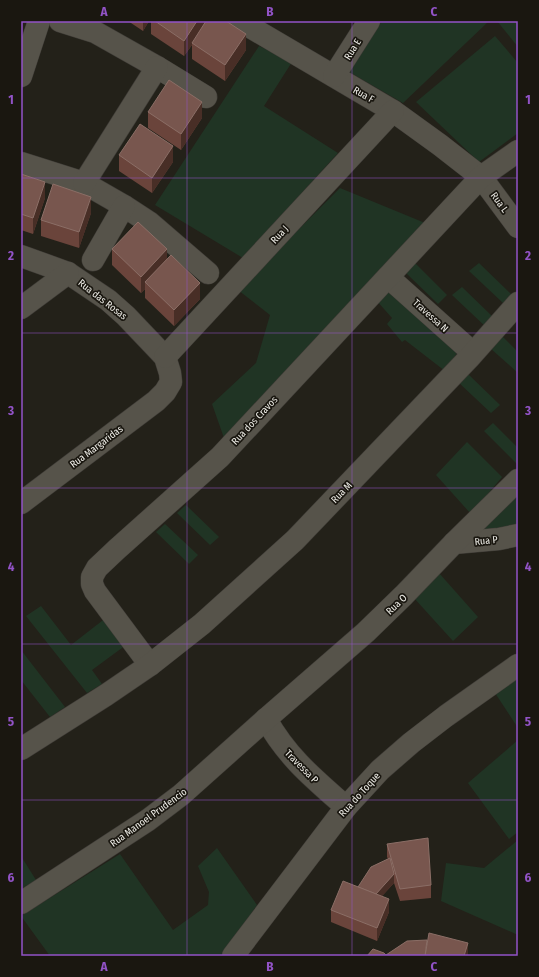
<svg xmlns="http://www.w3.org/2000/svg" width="539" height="977" font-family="'Fira Sans Condensed',sans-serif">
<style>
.green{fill:#203424}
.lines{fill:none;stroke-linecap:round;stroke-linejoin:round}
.minor-casing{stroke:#3f3c37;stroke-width:23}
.minor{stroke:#56534a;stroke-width:22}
.wall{fill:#6a443b}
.shaded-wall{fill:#482e26}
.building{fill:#78564e;stroke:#8b6e66}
.grid{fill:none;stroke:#9253c7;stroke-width:1;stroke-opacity:0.55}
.labels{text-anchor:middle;stroke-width:3.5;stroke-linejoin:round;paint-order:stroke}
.street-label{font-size:10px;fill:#f0efe9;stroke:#1a1710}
.neatline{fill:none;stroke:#9253c7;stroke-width:1.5}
.grid-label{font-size:13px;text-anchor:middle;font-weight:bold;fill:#9253c7}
</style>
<rect width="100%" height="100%" fill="#232119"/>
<g class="green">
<polygon points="382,21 489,21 403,103 349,72"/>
<polygon points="497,21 518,21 518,47"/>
<polygon points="495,36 518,63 518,133 479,162 416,102"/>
<polygon points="259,46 292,62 264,106 338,153 243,258 155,205"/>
<polygon points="340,188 430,225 224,438 212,404 256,363 270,315 238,290"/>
<polygon points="415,263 447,295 438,304 405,272"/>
<polygon points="479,263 512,295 503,303 469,271"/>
<polygon points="462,287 495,319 486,327 452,295"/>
<polygon points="390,291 459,350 445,371 405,340 402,342 387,324 392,318 377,301"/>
<polygon points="501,335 518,352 518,373 490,348"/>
<polygon points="467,373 500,405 491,413 457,381"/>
<polygon points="493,423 518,448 517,464 484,431"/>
<polygon points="467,442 502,477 471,514 436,475"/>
<polygon points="518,487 518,528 473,534"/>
<polygon points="186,505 219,537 210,545 177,513"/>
<polygon points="165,524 198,555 189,564 156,532"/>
<polygon points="439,573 478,617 453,641 414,598"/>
<polygon points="41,606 71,645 107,617 126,645 92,670 102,684 87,693 26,616"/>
<polygon points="21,650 65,707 50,717 21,680"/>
<polygon points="518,677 518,728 493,690"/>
<polygon points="518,740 518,832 509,839 468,783"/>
<polygon points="518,840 518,935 441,901 446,863 484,868"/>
<polygon points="217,848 257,905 227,949 220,956 50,956 21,916 120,854 173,930 208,905 209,892 198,866"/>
<polygon points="21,856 36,880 21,889"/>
</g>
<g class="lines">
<defs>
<g id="minor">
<polyline points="60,21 95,32 157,67 206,97"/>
<polyline points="240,21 393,111 440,145 481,177 518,227"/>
<polyline points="21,76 39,21"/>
<polyline points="334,76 369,21"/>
<polyline points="21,163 84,183 124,206 150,223 208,273"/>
<polyline points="84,183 157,67"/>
<polyline points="21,256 68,273 108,300 126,316 165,357 170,373 171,382 165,392 156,401 21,503"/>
<polyline points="93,260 124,206"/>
<polyline points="388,277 473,353"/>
<polyline points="21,308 68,273"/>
<polyline points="165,357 393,111"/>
<polyline points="454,543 499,539 518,535"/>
<polyline points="150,665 95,591 92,584 92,577 97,568 116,550 220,457 481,177 518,151"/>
<path d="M266,719C287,757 314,779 346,807"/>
<polyline points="21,749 106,695 150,665 202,624 295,540 469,358 518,303"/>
<polyline points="21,903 148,820 181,795 266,719 366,632 404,595 454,543 518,480"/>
<polyline points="233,956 346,807 380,770 411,743 446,716 518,665"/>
</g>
</defs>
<use href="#minor" class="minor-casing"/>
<use href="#minor" class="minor"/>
</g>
<g class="wall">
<polygon points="128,21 149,21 143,31"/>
<polygon points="151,21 205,21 205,23 246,50 225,81 192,59 192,45 184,56 151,34"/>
<polygon points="148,112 202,118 181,150 148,128"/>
<polygon points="119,155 173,162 152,193 119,171"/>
<polygon points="21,174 45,198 33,234 21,230"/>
<polygon points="91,213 79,248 41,236 41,220"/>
<polygon points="112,249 167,259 200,299 174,326 145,298 145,289 141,293 112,265"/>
<polygon points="387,844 431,885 431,898 400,901 394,883 382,896 389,912 377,941 331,922 331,910 358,887 388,859 387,857"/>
</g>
<g class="shaded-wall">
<polygon points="143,21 149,21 143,31"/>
<polygon points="197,21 205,21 205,25 192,43 192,45 184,56 184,41"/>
<polygon points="246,34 246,50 225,81 225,65"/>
<polygon points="202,102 202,118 181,150 181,134"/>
<polygon points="173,146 173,162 152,193 152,178"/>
<polygon points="45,182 45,198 33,234 33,218"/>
<polygon points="91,197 91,213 79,248 79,232"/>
<polygon points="167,249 167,265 145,282 145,289 141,293 141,277"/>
<polygon points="200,283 200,299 174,326 174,310"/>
<polygon points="394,874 394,883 373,906 373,897"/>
<polygon points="389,899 389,912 377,941 377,928"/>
<polygon points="468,943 468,956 464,956"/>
</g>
<g class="building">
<polygon points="155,21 197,21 184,41"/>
<polygon points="206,21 226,21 246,34 225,65 192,43"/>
<polygon points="169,80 202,102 181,134 148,112"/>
<polygon points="140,124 173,146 152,178 119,155"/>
<polygon points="21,174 45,182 33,218 21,214"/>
<polygon points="53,184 91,197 79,232 41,220"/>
<polygon points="138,222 167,249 141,277 112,249"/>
<polygon points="171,255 200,283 174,310 145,282"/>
<polygon points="428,838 431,885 400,889 387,844"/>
<polygon points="390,858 394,874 376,894 358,887 371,867"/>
<polygon points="343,881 389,899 377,928 331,910"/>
<polygon points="429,933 468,943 464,956 425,956"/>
<polygon points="427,940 425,956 387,956 386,955 407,941"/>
<polygon points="373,949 384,953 387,956 367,956"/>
</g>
<path class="grid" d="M187,21V956M352,21V956M21,178H518M21,333H518M21,488H518M21,644H518M21,800H518"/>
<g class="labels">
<g class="street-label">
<text transform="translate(352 49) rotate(-58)" y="4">Rua E</text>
<text transform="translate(364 94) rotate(30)" y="4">Rua F</text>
<text transform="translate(500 202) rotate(54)" y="4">Rua L</text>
<text transform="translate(279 234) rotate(-47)" y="4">Rua J</text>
<text transform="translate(103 299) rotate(38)" y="4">Rua das Rosas</text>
<text transform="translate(431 315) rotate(42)" y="4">Travessa N</text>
<text transform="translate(254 420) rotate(-47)" y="4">Rua dos Cravos</text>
<text transform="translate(96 446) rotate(-37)" y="4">Rua Margaridas</text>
<text transform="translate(341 492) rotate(-46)" y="4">Rua M</text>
<text transform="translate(486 540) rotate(-6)" y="4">Rua P</text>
<text transform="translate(396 604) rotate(-44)" y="4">Rua O</text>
<text transform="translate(302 766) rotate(45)" y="4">Travessa P</text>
<text transform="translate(359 794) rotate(-48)" y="4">Rua do Toque</text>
<text transform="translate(148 817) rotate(-36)" y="4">Rua Manoel Prudencio</text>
</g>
</g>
<rect width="539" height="977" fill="none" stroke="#1a1710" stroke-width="44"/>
<rect x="22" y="22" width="495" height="933" class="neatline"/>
<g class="grid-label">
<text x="104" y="16">A</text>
<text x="270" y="16">B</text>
<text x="434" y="16">C</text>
<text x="11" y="104">1</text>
<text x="528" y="104">1</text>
<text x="11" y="260">2</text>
<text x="528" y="260">2</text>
<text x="11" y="415">3</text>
<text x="528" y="415">3</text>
<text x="11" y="571">4</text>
<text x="528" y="571">4</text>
<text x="11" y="726">5</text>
<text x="528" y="726">5</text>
<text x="11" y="882">6</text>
<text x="528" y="882">6</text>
<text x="104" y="971">A</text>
<text x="270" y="971">B</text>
<text x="434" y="971">C</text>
</g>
</svg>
